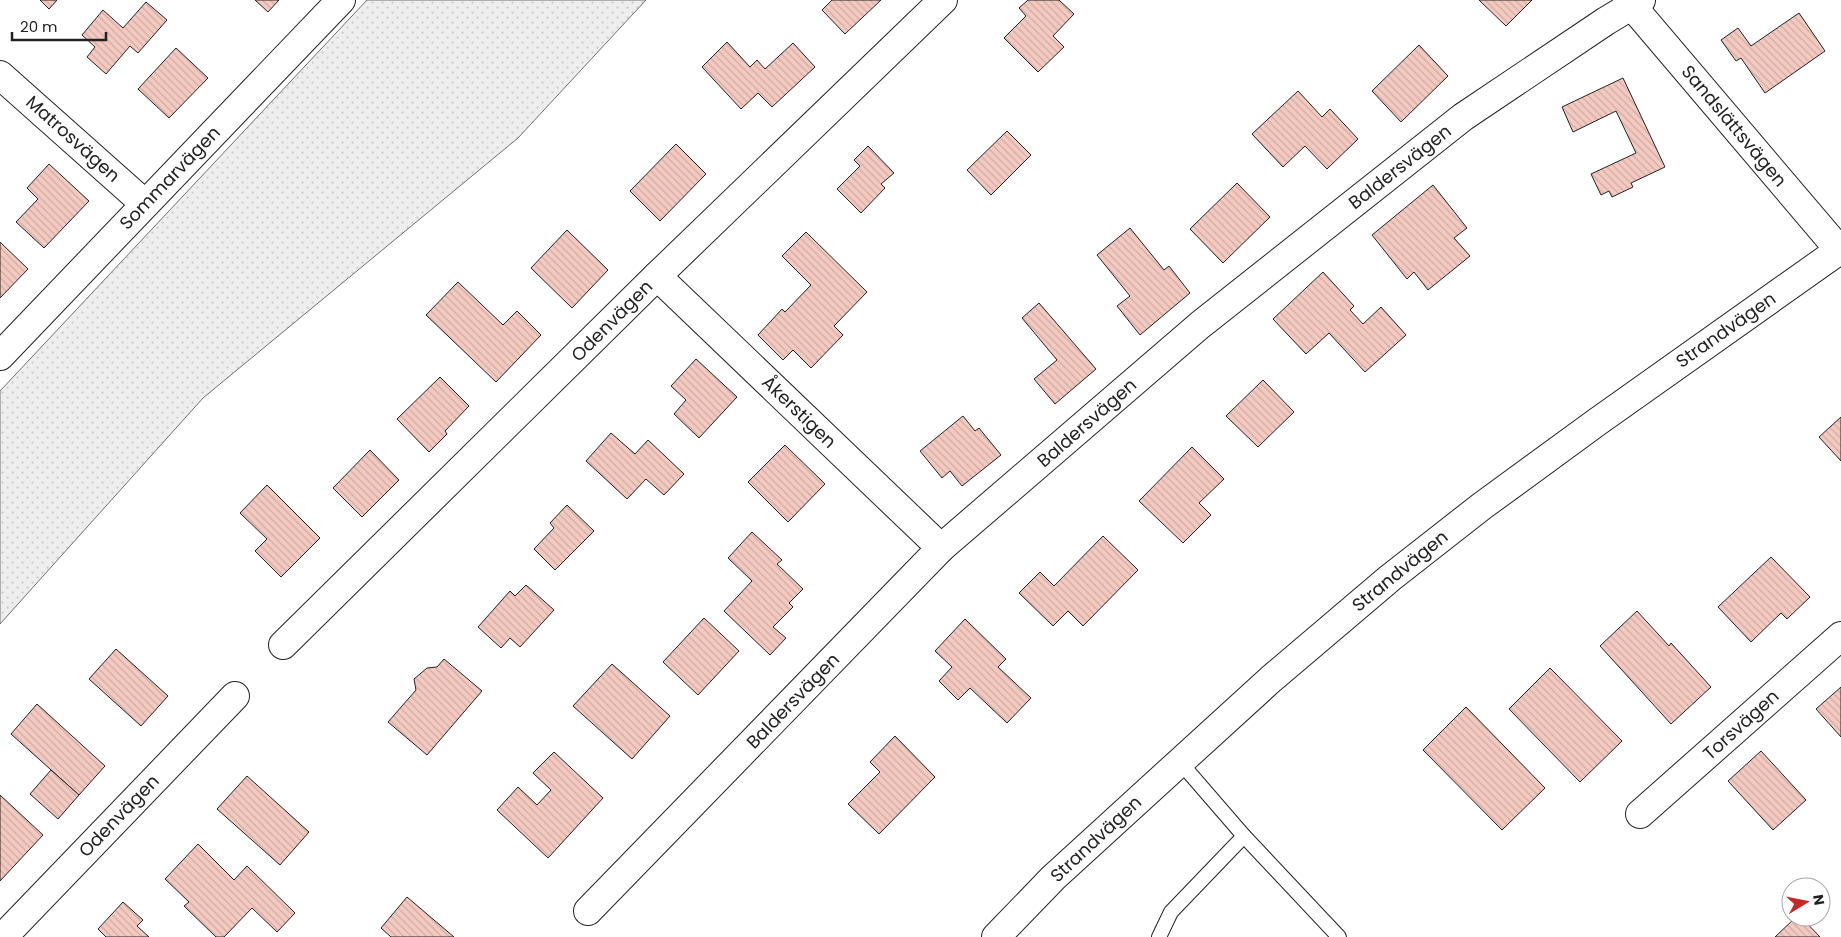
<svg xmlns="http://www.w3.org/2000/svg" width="1841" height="937" font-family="Poppins,sans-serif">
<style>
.green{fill:url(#green-dots);stroke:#6f6f6f}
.building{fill:url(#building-back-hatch);stroke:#222}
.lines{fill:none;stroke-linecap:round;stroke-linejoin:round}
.lane-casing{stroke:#222;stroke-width:16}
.street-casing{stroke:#222;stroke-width:30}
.secondary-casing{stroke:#222;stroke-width:30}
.lane{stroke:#fff;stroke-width:14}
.street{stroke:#fff;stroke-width:28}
.secondary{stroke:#fff;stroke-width:28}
.labels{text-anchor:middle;stroke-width:4;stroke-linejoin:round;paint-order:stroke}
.street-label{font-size:18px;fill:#222;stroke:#fff}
</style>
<defs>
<pattern id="green-dots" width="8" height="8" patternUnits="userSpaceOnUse" patternTransform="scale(1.25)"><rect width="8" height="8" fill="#eee"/><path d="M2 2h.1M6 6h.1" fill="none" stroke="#ccc" stroke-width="1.8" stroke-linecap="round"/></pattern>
<pattern id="building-back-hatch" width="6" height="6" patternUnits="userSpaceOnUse" patternTransform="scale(1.25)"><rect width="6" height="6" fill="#f3c9c0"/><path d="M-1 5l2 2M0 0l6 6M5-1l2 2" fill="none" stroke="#d0aca5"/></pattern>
</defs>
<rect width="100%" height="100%" fill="#fff"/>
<polygon class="green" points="367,0 646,0 518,138 203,398 0,624 0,391"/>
<g class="building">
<polygon points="40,0 57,0 49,9"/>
<polygon points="255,0 279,0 268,12"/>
<polygon points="832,0 881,0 845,34 822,10"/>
<polygon points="1028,0 1059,0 1074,14 1053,36 1064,47 1038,72 1004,38 1026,16 1019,8"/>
<polygon points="1479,0 1532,0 1506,26"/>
<polygon points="146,2 167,20 138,53 130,46 106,74 87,57 95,47 82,35 103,10 123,28"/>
<polygon points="1799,13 1825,51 1765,93 1741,58 1736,61 1721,40 1738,28 1751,46"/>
<polygon points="727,42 750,67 757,60 765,69 793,43 815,67 772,107 758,93 741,109 702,67"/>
<polygon points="1419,45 1448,76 1401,122 1372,91"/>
<polygon points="176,48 208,78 169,118 138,89"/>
<polygon points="1623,78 1665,167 1631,183 1633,187 1612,197 1609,191 1601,195 1591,174 1636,153 1616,111 1573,132 1562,107"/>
<polygon points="1298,91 1322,117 1330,109 1358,139 1327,169 1305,146 1283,167 1252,134"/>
<polygon points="1007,131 1031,155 991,195 967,170"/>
<polygon points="676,144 706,174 660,221 630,191"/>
<polygon points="868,146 894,173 881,184 885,188 861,213 837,189 860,166 854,160"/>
<polygon points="49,164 89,201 44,248 16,222 38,199 27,188"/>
<polygon points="1237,183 1270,217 1223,263 1190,229"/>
<polygon points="1433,185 1467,228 1454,238 1470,256 1428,290 1414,272 1407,279 1372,235"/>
<polygon points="1130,228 1164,270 1169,266 1190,293 1140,335 1117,306 1130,296 1097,255"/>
<polygon points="567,230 608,270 572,308 531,268"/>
<polygon points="806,232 867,292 834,326 843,335 811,368 793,350 783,360 758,335 782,309 785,312 811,285 782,256"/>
<polygon points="0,242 28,269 0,298"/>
<polygon points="1323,272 1354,306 1350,310 1363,324 1381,307 1406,335 1365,372 1329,333 1306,354 1273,319"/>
<polygon points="458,282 503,325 517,311 541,335 496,382 426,315"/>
<polygon points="1039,303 1096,369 1055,404 1034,379 1057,360 1022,318"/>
<polygon points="696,359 737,397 699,438 674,414 686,400 671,386"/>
<polygon points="440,377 469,406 445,431 447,434 429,452 397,419"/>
<polygon points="1263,380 1294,412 1258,447 1226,416"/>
<polygon points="963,416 975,431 979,428 1001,455 962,486 950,471 942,478 920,451"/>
<polygon points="1841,417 1841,461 1819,437"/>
<polygon points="611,433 635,454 648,440 684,474 664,495 646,479 627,499 586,461"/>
<polygon points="785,445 825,484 788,522 748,482"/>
<polygon points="1192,447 1224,479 1199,503 1211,515 1183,543 1139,501"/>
<polygon points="370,450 399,480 362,517 333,488"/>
<polygon points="267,485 320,538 281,577 255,551 267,539 240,513"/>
<polygon points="567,505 594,531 555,570 534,549 554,528 550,523"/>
<polygon points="752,532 782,560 777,564 803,589 789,603 793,607 773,627 786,638 770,655 724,611 752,581 728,558"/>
<polygon points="1103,536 1138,570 1083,626 1068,611 1053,626 1019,593 1040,572 1054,586"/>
<polygon points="1771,557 1810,597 1787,619 1781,613 1751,642 1718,607"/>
<polygon points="526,585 554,610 520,647 510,638 501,648 478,627 510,591 515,596"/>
<polygon points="1637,611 1669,646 1671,643 1711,687 1671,724 1600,646"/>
<polygon points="704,618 739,651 698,695 663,662"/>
<polygon points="965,619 1006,659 998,667 1031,698 1007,723 970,688 958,700 939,681 952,667 935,651"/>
<polygon points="116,649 168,696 141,726 89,679"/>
<polygon points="444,659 482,691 427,755 388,722 416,690 414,679 427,668 437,667"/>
<polygon points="612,664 670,716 632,759 573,706"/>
<polygon points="1550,668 1622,741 1580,782 1509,709"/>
<polygon points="1841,687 1841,737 1816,709"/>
<polygon points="37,704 105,766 79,795 11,734"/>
<polygon points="1466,707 1545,788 1502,830 1423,750"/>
<polygon points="895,736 935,777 879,834 848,804 880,772 870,762"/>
<polygon points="1761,751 1806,800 1773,830 1728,781"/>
<polygon points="554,752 603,798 548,858 497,810 518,787 537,805 551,790 533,773"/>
<polygon points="51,770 79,795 58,819 30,794"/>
<polygon points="247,776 309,832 280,865 217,809"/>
<polygon points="0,795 43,835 0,881"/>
<polygon points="198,844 234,880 247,866 295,913 277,932 252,908 224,937 216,937 184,906 189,902 165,879"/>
<polygon points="407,897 454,937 391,937 381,928"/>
<polygon points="123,902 143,920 137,926 149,937 106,937 98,929"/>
<polygon points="1796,917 1801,917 1820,937 1775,937"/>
</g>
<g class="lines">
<defs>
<g id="lane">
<polyline points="1180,762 1244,836 1339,937"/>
<polyline points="1159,937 1171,912 1244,836"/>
</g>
<g id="street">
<polyline points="1627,0 1841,252"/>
<polyline points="0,75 145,204"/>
<polyline points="657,276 941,548"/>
<polyline points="0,356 341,0"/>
<polyline points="283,645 657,276 943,0"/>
<polyline points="1640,814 1841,636"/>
<polyline points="588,911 941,548 1200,325 1463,117 1606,21 1641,0"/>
<polyline points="3,937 235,696"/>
</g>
<polyline id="secondary" points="996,937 1053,878 1180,762 1271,679 1390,578 1482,506 1597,422 1841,249"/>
</defs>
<use href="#lane" class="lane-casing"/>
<use href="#street" class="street-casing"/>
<use href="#secondary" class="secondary-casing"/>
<use href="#lane" class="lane"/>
<use href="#street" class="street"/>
<use href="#secondary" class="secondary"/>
</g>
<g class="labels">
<g class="street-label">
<text transform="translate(1734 126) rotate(50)" y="6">Sandslättsvägen</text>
<text transform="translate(73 139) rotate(42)" y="6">Matrosvägen</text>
<text transform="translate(1400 167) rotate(-38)" y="6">Baldersvägen</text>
<text transform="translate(170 178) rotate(-46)" y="6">Sommarvägen</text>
<text transform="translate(612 321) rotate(-45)" y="6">Odenvägen</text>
<text transform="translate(1726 330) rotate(-35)" y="6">Strandvägen</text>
<text transform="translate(799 412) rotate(44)" y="6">Åkerstigen</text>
<text transform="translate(1087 423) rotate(-41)" y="6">Baldersvägen</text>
<text transform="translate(1400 571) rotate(-39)" y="6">Strandvägen</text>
<text transform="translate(793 701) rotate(-46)" y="6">Baldersvägen</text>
<text transform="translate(1741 725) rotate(-42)" y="6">Torsvägen</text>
<text transform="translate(119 816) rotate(-46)" y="6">Odenvägen</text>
<text transform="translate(1096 839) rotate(-43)" y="6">Strandvägen</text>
</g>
</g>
<g transform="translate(1806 902) rotate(80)"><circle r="24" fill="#ffffff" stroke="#a7a7a7"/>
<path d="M0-4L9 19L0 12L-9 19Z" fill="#c62828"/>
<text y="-8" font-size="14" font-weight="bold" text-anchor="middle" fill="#222222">N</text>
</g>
<path d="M12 32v8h94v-8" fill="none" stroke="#222222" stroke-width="2.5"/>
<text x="20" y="32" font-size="15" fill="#222222" stroke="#ffffff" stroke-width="4" paint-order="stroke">20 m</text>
</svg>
